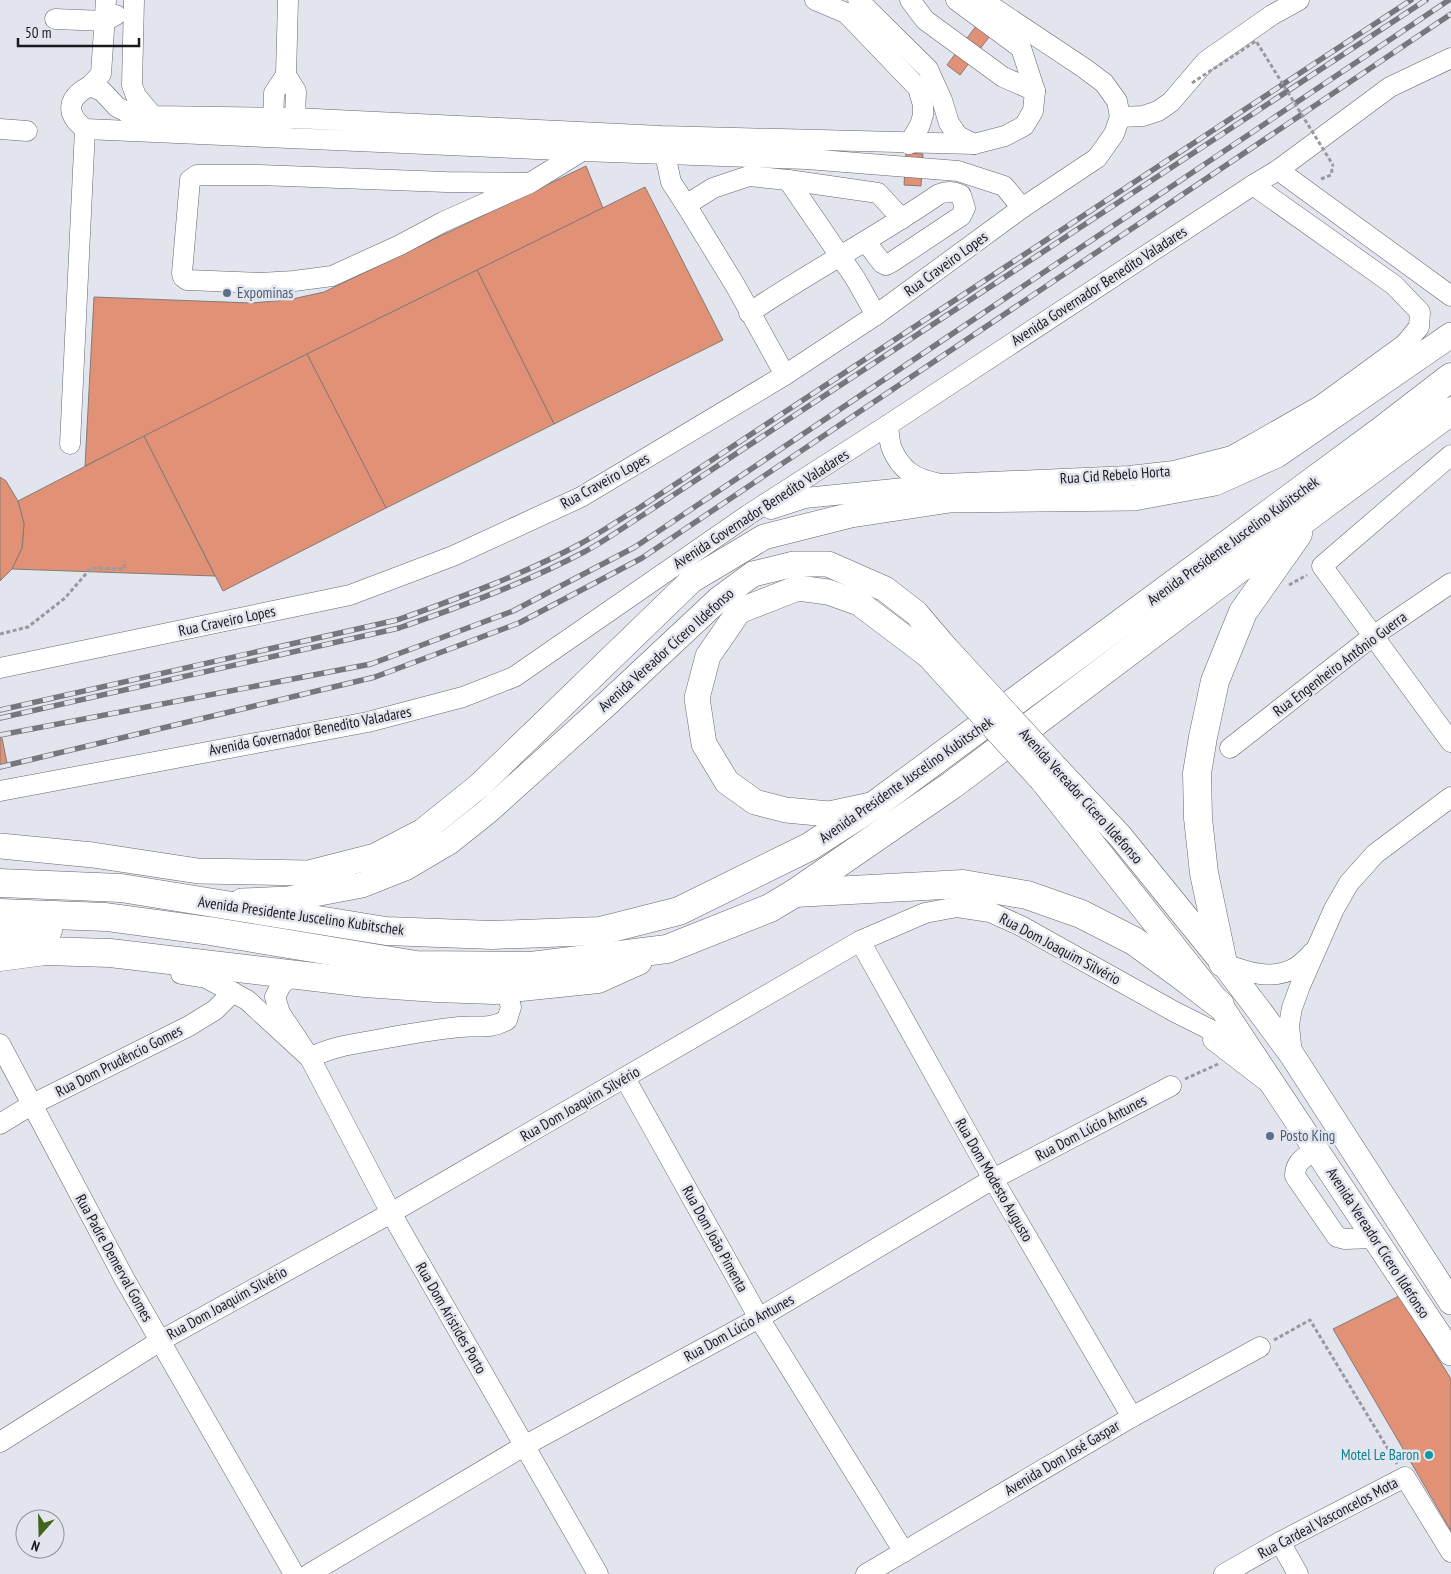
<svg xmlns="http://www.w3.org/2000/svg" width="1451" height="1574" font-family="'PT Sans Narrow',sans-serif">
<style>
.building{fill:#e19176;stroke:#847a77}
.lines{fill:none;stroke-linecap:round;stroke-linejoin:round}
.minor-casing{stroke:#64676e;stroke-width:21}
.major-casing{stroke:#64676e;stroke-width:26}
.highway-casing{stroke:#64676e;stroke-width:29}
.path{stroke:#9799a0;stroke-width:3;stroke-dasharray:4 2.5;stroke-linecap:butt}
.minor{stroke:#fff;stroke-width:20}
.major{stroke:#fff;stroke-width:25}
.highway{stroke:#fff;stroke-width:28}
.rail-casing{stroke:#75777c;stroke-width:5.5}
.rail{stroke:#e2e5ee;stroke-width:4;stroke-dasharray:11;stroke-linecap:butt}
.major-bridge-casing{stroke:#64676e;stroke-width:26;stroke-linecap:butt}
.path-bridge{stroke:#9799a0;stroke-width:3;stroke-dasharray:4 2.5;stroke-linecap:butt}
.major-bridge{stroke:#fff;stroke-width:25}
.service-dot{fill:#5c6f8a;stroke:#e2e5ee;stroke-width:2}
.culture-dot{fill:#0f9aa8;stroke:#e2e5ee;stroke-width:2}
.labels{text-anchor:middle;stroke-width:5;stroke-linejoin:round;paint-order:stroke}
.street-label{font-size:15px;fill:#18191c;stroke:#e2e5ee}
.service-label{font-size:15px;fill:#4e5e75;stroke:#e2e5ee;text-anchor:start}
.culture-label{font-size:15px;fill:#0d838f;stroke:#e2e5ee;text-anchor:end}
</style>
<rect width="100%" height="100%" fill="#e2e5ee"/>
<g class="building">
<polygon points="985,14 999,24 960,75 947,65"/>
<polygon points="906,153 923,154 921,186 904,185"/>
<polygon points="586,166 603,208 307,354 85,466 94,297 251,303 288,300 324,292"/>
<polygon points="645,187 723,340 554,424 477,270"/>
<polygon points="477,270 554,424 386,508 307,354"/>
<polygon points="307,354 386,508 223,591 144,436"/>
<polygon points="144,436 215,576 12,569 22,548 24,524 18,501"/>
<polygon points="0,477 6,481 18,501 24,524 22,548 12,569 0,581"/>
<polygon points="0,738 2,738 7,763 0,765"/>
<polygon points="1399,1296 1451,1379 1451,1531 1333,1329"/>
</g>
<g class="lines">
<defs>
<g id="minor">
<polyline points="134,0 132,85 136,96 153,116"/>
<polyline points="815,0 846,13 918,88 923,105 923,115 920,125 909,144"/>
<polyline points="858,0 928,69 942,100 949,123 958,136 974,144"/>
<polyline points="910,0 925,20 1003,77 1035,91 1031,84"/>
<path d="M956,0L1021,48L1035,91L1033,111L1024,126L1005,136L974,144L661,136L295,118L153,116L127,112L117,107L102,91L90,86C68,97 64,113 85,129L582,151L807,159L958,171L1004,186L1022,208"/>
<polyline points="982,0 1084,68 1104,83 1117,101 1120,117"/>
<polyline points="55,19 105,21 116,15"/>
<polyline points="286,75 288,0"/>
<polyline points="90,86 101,74 106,0"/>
<polyline points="1120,117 1143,116 1158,111 1171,102 1206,61 1272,15 1299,0"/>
<polyline points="0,129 27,131"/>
<polyline points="273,129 274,93 286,75 296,91 295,118"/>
<polyline points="662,140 671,182 686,205"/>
<polyline points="1278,170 1451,296"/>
<polyline points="788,180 855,278 876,315"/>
<polyline points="530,183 443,222 400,245 332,276 294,281 260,283 187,280 183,277 182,273 190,180 197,175 259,175 446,182 530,183 582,151 581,148"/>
<path d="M749,313C811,271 877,237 939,194C947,191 953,191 961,195L965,208L961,216L892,262L886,265L882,263L866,242"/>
<polyline points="785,375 735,285 686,205 713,188 749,176 788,180 878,193 902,219"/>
<path d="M888,425C889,433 889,442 892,449C901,470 915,479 937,483"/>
<polyline points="70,444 85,129"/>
<polyline points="1451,455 1322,566 1451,742"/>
<polyline points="771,509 805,498 944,484 1129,476 1174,471 1232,456 1320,406 1405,344 1419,327 1420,312 1394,285 1253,185"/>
<polyline points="0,668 350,595 453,556 581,497 785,375 876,315 1022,208 1097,158 1114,134 1120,117"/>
<polyline points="1230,748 1373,636 1451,583"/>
<polyline points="0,791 368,722 463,697 514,677 748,515 888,425 1253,185 1278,170 1390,87 1451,58"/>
<polyline points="860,941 993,1179 1132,1417"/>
<path d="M1223,963C1246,972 1272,981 1295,968C1302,964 1308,957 1313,952"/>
<polyline points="181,974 206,978 247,1000 310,1058 391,1213 598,1574"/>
<path d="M292,975L281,985L275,997L280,1013L310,1058C330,1047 353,1044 376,1040C403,1035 431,1030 459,1027C478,1025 489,1030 507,1020L511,1007L508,997L494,990"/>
<polyline points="1213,1040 1265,1080"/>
<polyline points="0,1044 124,1278 294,1574"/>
<polyline points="1292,1055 1289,1025 1292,1008 1300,986 1334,909 1349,883 1375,854 1451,797"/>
<polyline points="625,1078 759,1318 904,1552"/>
<polyline points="0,1124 31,1105 189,1026 215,1010 233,992"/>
<path d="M1316,1148C1305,1158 1295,1161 1295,1176L1337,1237L1345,1239L1375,1238"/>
<polyline points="0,1442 160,1341 391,1213 860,941 925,913 957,907 990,912 1021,926 1175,1012 1249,1049"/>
<polyline points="1280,1542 1298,1574"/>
<polyline points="309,1574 524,1446 759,1318 993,1179 1171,1086"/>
<polyline points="866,1574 1132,1417 1260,1347"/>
<polyline points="1224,1574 1280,1542 1405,1477 1451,1552"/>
</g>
<g id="major">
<polyline points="1056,768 1120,836 1223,963 1258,1009 1292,1055 1451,1302"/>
<polyline points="1042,780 1220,1005 1451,1353"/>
<polyline points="871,805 829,814 786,810 755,802 727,782 704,744 697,698 708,656 739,611 798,588 828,592 859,603 929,656"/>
<polyline points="0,846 93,855 198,871 308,873 375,856 423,831 480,785 692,580 764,537 851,515 950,500 1134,498 1215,483 1277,455 1451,335"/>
<polyline points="242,901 288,899 362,885 405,868 449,842 488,811 609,702 719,599 753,574 794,564 828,564 885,589 916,613 944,646"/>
</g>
<g id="highway">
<polyline points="0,883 121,888 386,931 492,935 600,931 679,911 809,847 876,804 1381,431 1451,377"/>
<polyline points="795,893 963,884 1027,895 1081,914 1134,941 1182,976 1220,1005"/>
<polyline points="0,913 106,917 210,931 416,965 531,966 667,949 770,908 795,893 952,785 1313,513 1451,411"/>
<polyline points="0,934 48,930"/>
<polyline points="0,957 45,951 110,953 365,983 436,988 494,990 598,979 638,961"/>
<polyline points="1223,963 1204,873 1198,818 1197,773 1203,737 1215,681 1243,612 1298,534"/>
</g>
</defs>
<use href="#minor" class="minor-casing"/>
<use href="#major" class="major-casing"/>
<use href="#highway" class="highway-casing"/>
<g class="path">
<polyline points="1321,179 1331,175 1333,165"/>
<polyline points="1289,585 1307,575"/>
<polyline points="0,634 28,627 65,598 91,568 124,569 125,561"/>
<polyline points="1185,1079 1218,1064"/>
<polyline points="1274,1340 1310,1320 1397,1464"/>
</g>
<use href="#minor" class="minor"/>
<use href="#major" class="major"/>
<use href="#highway" class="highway"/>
<defs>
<g id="rail">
<path d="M0,710L397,620C459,598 522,575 580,544C600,533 619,520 639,508L1411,0"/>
<path d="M0,718L399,628C462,606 525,583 584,552C605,541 624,527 643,515L1426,0"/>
<polyline points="0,735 371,664 513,611 635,547 1449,0"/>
<polyline points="0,767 375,677 519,623 642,558 1451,14"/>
</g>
</defs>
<use href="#rail" class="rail-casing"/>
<use href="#rail" class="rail"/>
<defs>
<g id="major-bridge">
<polyline points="944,646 1056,768"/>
<polyline points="929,656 1042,780"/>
</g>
</defs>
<use href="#major-bridge" class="major-bridge-casing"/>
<polyline class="path-bridge" points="1192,83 1256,41 1333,165"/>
<use href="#major-bridge" class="major-bridge"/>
</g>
<g class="service-dot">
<circle cx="227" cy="293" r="5"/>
<circle cx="1270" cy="1136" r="5"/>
</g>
<circle class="culture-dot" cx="1429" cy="1455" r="5"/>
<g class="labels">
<g class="street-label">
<text transform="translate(946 264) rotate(-36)" y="5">Rua Craveiro Lopes</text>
<text transform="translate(1099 286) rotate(-33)" y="5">Avenida Governador Benedito Valadares</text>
<text transform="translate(1115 475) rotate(-4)" y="5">Rua Cid Rebelo Horta</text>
<text transform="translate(605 481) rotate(-29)" y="5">Rua Craveiro Lopes</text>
<text transform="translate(761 509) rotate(-33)" y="5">Avenida Governador Benedito Valadares</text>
<text transform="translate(1233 541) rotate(-36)" y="5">Avenida Presidente Juscelino Kubitschek</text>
<text transform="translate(227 621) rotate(-12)" y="5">Rua Craveiro Lopes</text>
<text transform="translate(666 650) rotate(-42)" y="5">Avenida Vereador Cícero Ildefonso</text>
<text transform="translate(1340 664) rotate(-37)" y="5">Rua Engenheiro Antônio Guerra</text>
<text transform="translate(310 731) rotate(-11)" y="5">Avenida Governador Benedito Valadares</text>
<text transform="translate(906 780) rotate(-35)" y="5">Avenida Presidente Juscelino Kubitschek</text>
<text transform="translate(1081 796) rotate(48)" y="5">Avenida Vereador Cícero Ildefonso</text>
<text transform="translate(301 916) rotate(8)" y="5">Avenida Presidente Juscelino Kubitschek</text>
<text transform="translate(1060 949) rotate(28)" y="5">Rua Dom Joaquim Silvério</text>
<text transform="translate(119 1061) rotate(-27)" y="5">Rua Dom Prudêncio Gomes</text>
<text transform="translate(580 1104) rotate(-30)" y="5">Rua Dom Joaquim Silvério</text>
<text transform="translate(1091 1128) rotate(-28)" y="5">Rua Dom Lúcio Antunes</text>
<text transform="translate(994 1180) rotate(60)" y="5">Rua Dom Modesto Augusto</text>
<text transform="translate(715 1239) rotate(61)" y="5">Rua Dom João Pimenta</text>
<text transform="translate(1378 1243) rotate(57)" y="5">Avenida Vereador Cícero Ildefonso</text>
<text transform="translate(114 1258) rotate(61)" y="5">Rua Padre Demerval Gomes</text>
<text transform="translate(227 1303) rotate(-29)" y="5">Rua Dom Joaquim Silvério</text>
<text transform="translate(451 1318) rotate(60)" y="5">Rua Dom Aristides Porto</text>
<text transform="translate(739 1328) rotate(-29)" y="5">Rua Dom Lúcio Antunes</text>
<text transform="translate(1062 1458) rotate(-31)" y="5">Avenida Dom José Gaspar</text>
<text transform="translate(1328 1518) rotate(-28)" y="5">Rua Cardeal Vasconcelos Mota</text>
</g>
<g class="service-label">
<text x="237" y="298">Expominas</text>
<text x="1280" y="1141">Posto King</text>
</g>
<g class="culture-label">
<text x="1419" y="1460">Motel Le Baron</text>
</g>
</g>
<g transform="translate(40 1534) rotate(200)"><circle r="24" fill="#e2e5ee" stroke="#91939a"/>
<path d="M0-4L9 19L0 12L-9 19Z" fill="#426318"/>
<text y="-8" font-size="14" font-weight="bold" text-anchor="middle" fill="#18191c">N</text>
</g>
<path d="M18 38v8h121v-8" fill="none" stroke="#18191c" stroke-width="2.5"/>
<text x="25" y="38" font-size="15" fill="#18191c" stroke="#e2e5ee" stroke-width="4" paint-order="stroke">50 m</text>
</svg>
